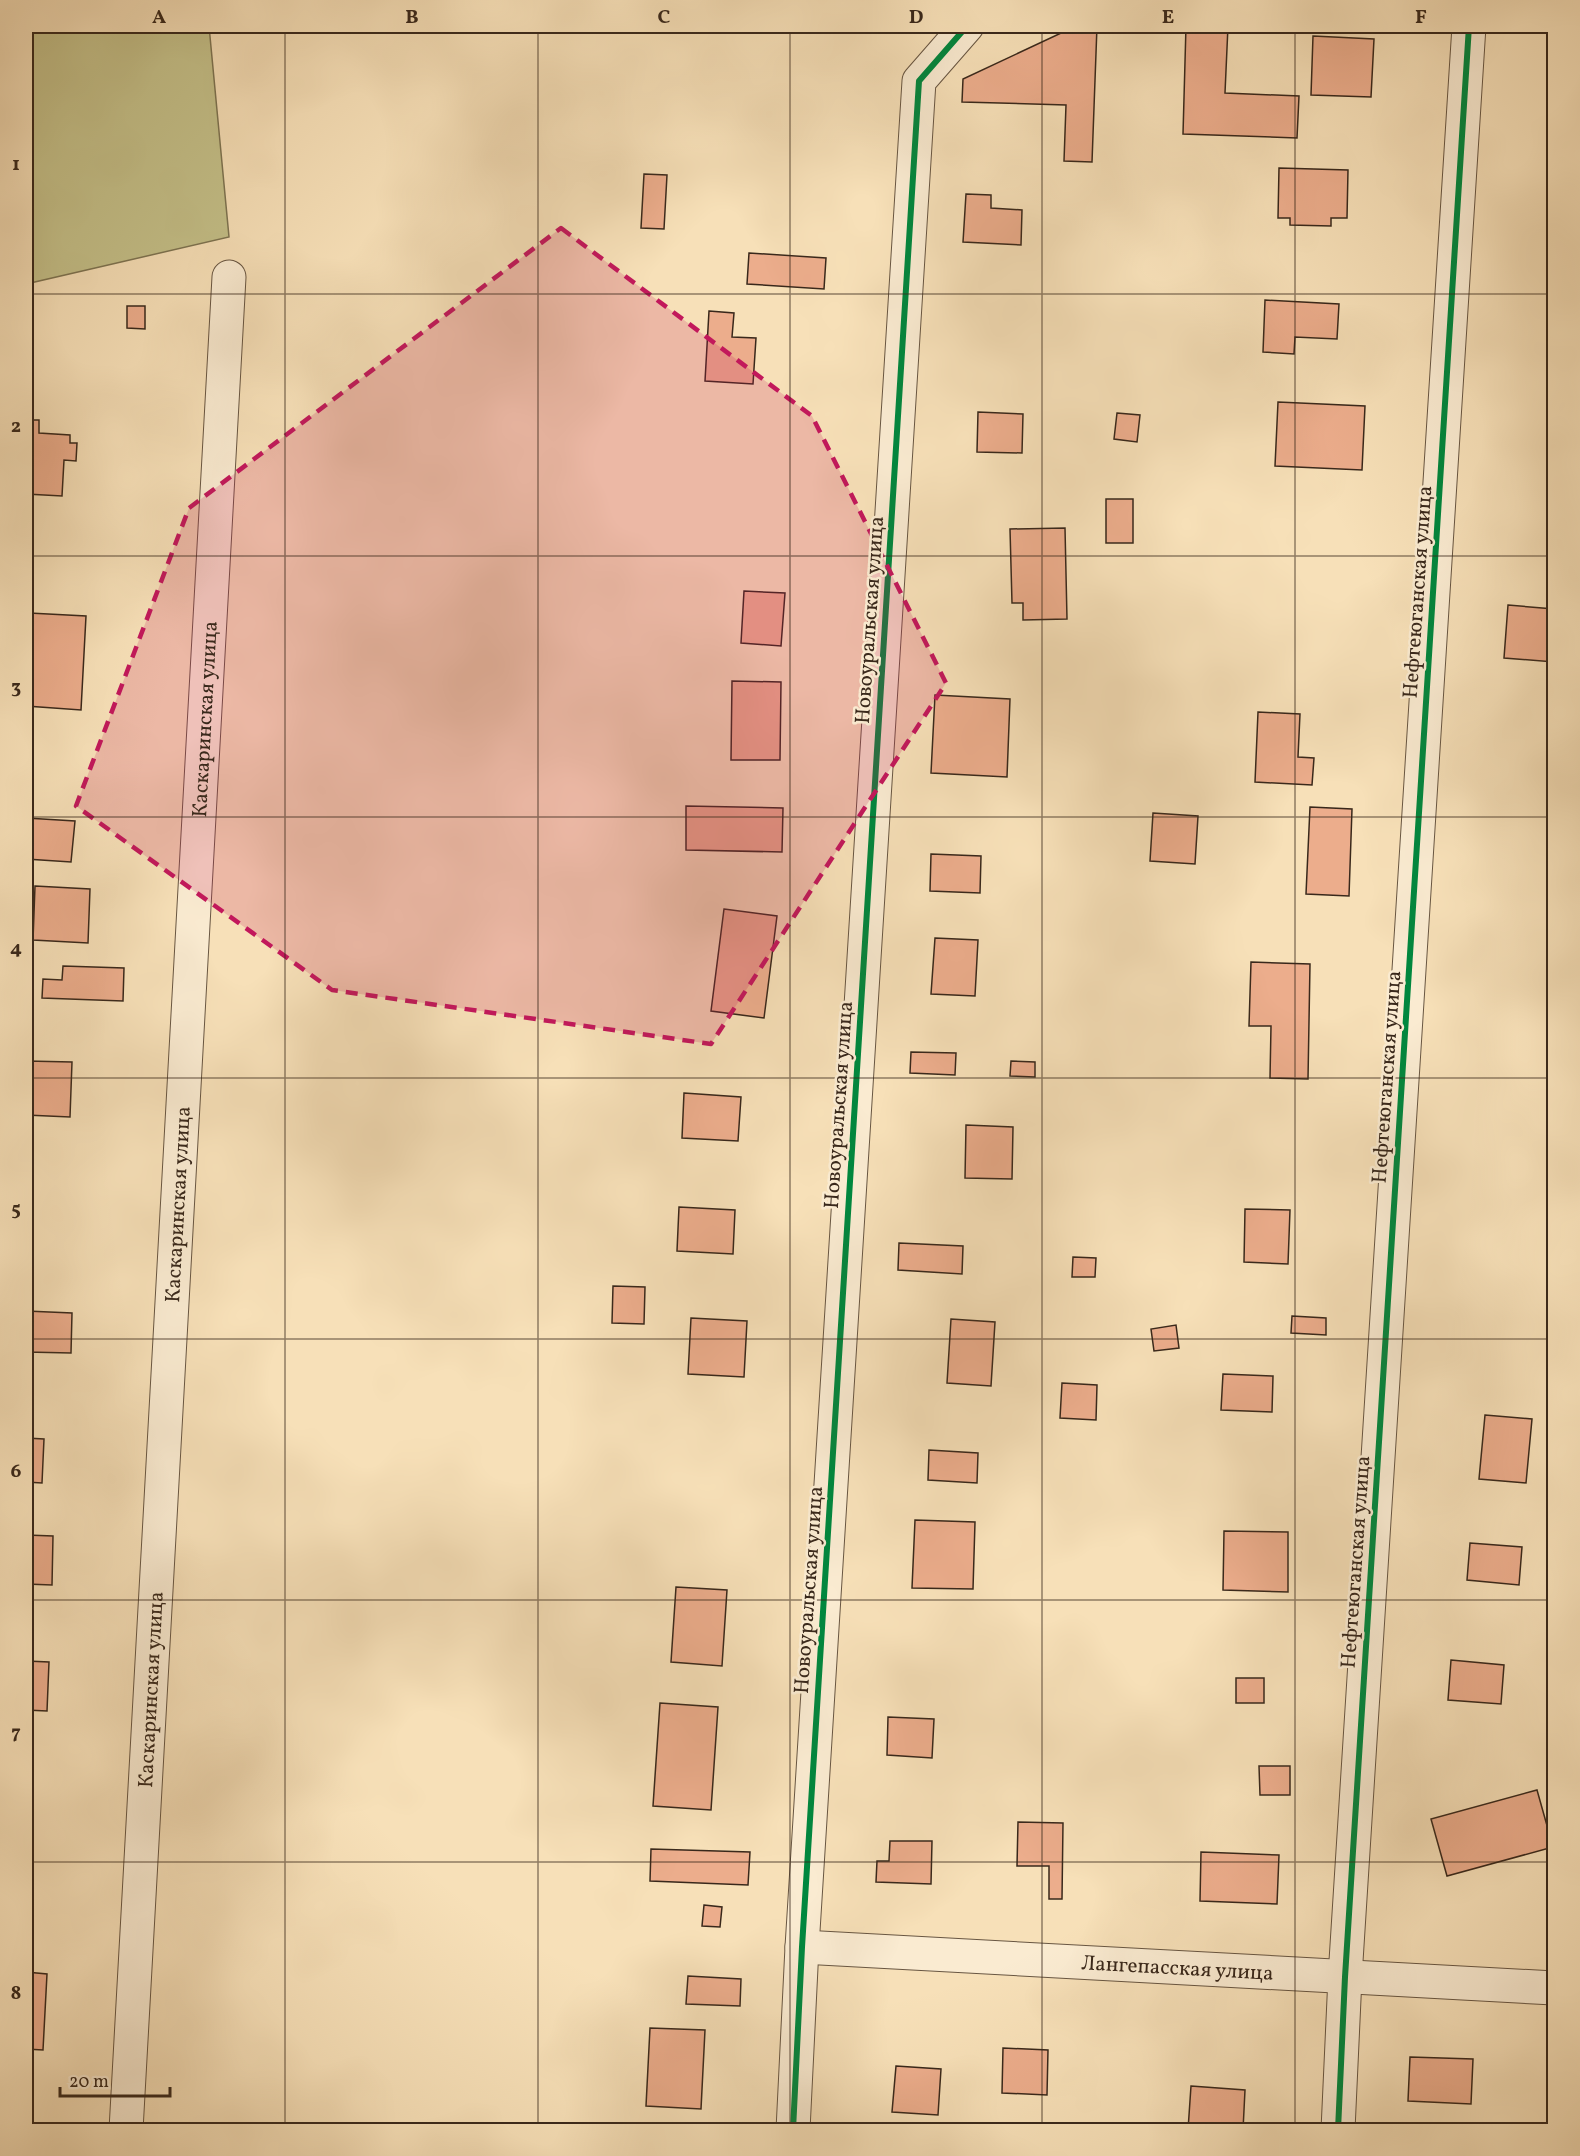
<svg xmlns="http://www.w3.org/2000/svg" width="1580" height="2156" font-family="Vollkorn,serif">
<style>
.green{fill:#c4c089;stroke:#7e7452;stroke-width:1.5}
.building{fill:#ecad8c;stroke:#39281b;stroke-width:1.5}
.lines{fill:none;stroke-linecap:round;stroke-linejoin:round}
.minor-casing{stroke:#685642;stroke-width:35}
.minor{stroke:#faebd1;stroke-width:33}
.cycleway-casing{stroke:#faebd1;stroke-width:10}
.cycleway{stroke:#00873e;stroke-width:6}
.marked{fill:#c2185b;fill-opacity:0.2;stroke:#c2185b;stroke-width:4.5;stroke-dasharray:12 8;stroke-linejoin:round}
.grid{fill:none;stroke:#39281b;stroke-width:1.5;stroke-opacity:0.55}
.labels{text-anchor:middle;stroke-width:5;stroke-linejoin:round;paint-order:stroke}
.street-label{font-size:21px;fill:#39281b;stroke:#faebd1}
.neatline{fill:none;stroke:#39281b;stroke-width:2}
.grid-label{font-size:20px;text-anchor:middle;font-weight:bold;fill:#39281b}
</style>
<rect width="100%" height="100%" fill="#f7e0b8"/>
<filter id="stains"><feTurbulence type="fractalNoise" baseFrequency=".00333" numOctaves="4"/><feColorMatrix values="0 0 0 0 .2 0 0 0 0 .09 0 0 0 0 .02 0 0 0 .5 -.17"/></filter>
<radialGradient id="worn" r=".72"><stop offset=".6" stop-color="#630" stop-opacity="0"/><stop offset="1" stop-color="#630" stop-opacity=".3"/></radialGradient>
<polygon class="green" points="26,26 209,26 229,237 26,284"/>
<g class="building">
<polygon points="1076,26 1097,26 1092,162 1064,161 1066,105 962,102 963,79"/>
<polygon points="1186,26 1228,26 1225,93 1299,96 1297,138 1183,134"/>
<polygon points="1313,36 1374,39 1371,97 1311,95"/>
<polygon points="1279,168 1348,170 1347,218 1331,218 1331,226 1290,225 1290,218 1278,218"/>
<polygon points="644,174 667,175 664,229 641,228"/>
<polygon points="966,194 991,195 991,208 1022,210 1021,245 963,242"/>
<polygon points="749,253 826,258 824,289 747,284"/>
<polygon points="1265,300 1339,304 1337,339 1295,337 1294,354 1263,352"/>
<polygon points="127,306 145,306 145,329 127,328"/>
<polygon points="709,311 734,313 732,337 756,338 753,384 705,381"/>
<polygon points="1278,402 1365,406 1362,470 1275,466"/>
<polygon points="978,412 1023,414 1022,453 977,452"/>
<polygon points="1117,413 1140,415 1137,442 1114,439"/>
<polygon points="26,420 39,420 39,433 70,435 70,443 77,443 76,461 64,460 62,496 26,494"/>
<rect x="1106" y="499" width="27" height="44"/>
<polygon points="1065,528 1067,619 1023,620 1023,603 1012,603 1010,529"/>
<polygon points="744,591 785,593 781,646 741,643"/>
<polygon points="1508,605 1554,609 1554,662 1504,658"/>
<polygon points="29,613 86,616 81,710 26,706"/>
<polygon points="732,681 781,682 780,760 731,760"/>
<polygon points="935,695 1010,699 1007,777 931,773"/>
<polygon points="1258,712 1300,714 1298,757 1314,758 1312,785 1255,782"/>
<polygon points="686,806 783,808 782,852 686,850"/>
<polygon points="1310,807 1352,809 1349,896 1306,894"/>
<polygon points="1153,813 1198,816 1195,864 1150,861"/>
<polygon points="26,818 75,821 71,862 26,859"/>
<polygon points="931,854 981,856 980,893 930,891"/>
<polygon points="35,886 90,889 88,943 33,940"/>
<polygon points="724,909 777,916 764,1018 711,1011"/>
<polygon points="935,938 978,940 975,996 931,994"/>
<polygon points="1251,962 1310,964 1308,1079 1270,1078 1271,1026 1249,1026"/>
<polygon points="63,966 124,968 123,1001 42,998 43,979 62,980"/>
<polygon points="911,1052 956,1053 955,1075 910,1073"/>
<polygon points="26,1061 72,1062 70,1117 26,1115"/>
<polygon points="1011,1061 1035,1062 1035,1077 1010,1076"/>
<polygon points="684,1093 741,1097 738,1141 682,1138"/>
<polygon points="966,1125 1013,1127 1012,1179 965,1178"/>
<polygon points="679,1207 735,1210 733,1254 677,1251"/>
<polygon points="1245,1209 1290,1210 1288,1264 1244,1262"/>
<polygon points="899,1243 963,1246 962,1274 898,1270"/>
<polygon points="1073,1257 1096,1258 1095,1277 1072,1277"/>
<polygon points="613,1286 645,1287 644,1324 612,1323"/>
<polygon points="26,1311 72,1313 71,1353 26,1352"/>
<polygon points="1292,1316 1326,1318 1326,1335 1291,1333"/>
<polygon points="691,1318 747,1321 744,1377 688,1374"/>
<polygon points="951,1319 995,1322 991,1386 947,1383"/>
<polygon points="1176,1325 1179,1348 1154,1351 1151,1329"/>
<polygon points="1223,1374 1273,1376 1272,1412 1221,1410"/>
<polygon points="1062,1383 1097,1385 1096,1420 1060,1418"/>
<polygon points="1485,1415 1532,1419 1526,1483 1479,1479"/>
<polygon points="26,1438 44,1439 42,1483 26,1482"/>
<polygon points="929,1450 978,1453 977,1483 928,1480"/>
<polygon points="915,1520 975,1522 973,1589 912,1588"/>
<polygon points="1224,1531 1288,1532 1288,1592 1223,1590"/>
<polygon points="26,1535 53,1536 52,1585 26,1584"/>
<polygon points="1470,1543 1522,1547 1519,1585 1467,1580"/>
<polygon points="676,1587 727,1590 722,1666 671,1662"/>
<polygon points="1451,1660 1504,1665 1501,1704 1448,1700"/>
<polygon points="26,1661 49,1662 47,1711 26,1710"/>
<rect x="1236" y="1678" width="28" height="25"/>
<polygon points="660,1703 718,1707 711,1810 653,1806"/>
<polygon points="888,1717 934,1719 932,1758 887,1755"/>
<polygon points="1259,1766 1290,1766 1290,1795 1260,1795"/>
<polygon points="1537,1790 1553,1847 1447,1876 1431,1819"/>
<polygon points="1018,1822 1063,1823 1062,1899 1049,1899 1049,1866 1017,1866"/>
<polygon points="890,1841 932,1841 931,1884 876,1882 877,1861 889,1861"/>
<polygon points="651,1849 750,1852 748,1885 650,1881"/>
<polygon points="1201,1852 1279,1855 1277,1904 1200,1901"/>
<polygon points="704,1905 722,1907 720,1927 702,1926"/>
<polygon points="26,1972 47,1974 43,2050 26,2049"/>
<polygon points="688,1976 741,1979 740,2006 686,2004"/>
<polygon points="650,2028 705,2030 701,2109 646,2106"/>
<polygon points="1003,2048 1048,2050 1047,2095 1002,2093"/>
<polygon points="1410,2057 1473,2059 1471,2104 1408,2101"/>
<polygon points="896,2066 941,2069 938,2115 892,2112"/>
<polygon points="1191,2086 1245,2090 1243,2130 1188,2130"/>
<polygon points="609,2124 685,2128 685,2130 608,2130"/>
</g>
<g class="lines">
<defs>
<g id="minor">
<path id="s1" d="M802,1947L1554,1988"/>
<path id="s2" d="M126,2130L229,277"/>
<polyline points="793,2130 802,1947 919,81 967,26"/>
<polyline points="1338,2130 1345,1977 1469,26"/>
</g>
</defs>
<use href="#minor" class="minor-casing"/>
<use href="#minor" class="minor"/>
<defs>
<g id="cycleway">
<polyline points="793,2130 802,1947 919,81 967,26"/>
<polyline points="1338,2130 1345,1977 1469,26"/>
</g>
</defs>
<use href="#cycleway" class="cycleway-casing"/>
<use href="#cycleway" class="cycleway"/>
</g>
<path class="marked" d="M561,228L812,416L946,683L711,1044L332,990L76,806L189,508Z"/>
<path class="grid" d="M285,26V2130M538,26V2130M790,26V2130M1042,26V2130M1295,26V2130M26,294H1554M26,556H1554M26,817H1554M26,1078H1554M26,1339H1554M26,1600H1554M26,1862H1554"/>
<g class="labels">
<g class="street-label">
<text transform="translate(1417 592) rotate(-86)" y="7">Нефтеюганская улица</text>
<text transform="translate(869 620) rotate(-86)" y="7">Новоуральская улица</text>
<text dy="7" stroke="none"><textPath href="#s2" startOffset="1413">Каскаринская улица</textPath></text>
<text transform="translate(1386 1077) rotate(-86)" y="7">Нефтеюганская улица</text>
<text transform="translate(838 1105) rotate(-86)" y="7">Новоуральская улица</text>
<text dy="7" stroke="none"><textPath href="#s2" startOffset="927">Каскаринская улица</textPath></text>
<text transform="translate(1355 1562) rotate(-86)" y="7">Нефтеюганская улица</text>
<text transform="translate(808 1590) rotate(-86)" y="7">Новоуральская улица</text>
<text dy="7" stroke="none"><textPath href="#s2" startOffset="441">Каскаринская улица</textPath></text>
<text dy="7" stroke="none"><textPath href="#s1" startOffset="376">Лангепасская улица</textPath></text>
</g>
</g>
<rect width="1580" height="2156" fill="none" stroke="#f7e0b8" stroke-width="66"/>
<path d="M60 2087v9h110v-9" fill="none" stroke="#39281b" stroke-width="3"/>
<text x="69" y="2087" font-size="18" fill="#39281b" stroke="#faebd1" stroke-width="4.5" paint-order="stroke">20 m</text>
<rect x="33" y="33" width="1514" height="2090" class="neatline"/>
<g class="grid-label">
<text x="159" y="23">A</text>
<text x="412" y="23">B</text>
<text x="664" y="23">C</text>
<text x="916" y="23">D</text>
<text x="1168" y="23">E</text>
<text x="1421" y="23">F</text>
<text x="16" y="170">1</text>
<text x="16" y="432">2</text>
<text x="16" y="693">3</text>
<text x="16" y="954">4</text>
<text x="16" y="1215">5</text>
<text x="16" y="1477">6</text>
<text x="16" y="1738">7</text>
<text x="16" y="1999">8</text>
</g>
<rect width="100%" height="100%" filter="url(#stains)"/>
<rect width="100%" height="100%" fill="url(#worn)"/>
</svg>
